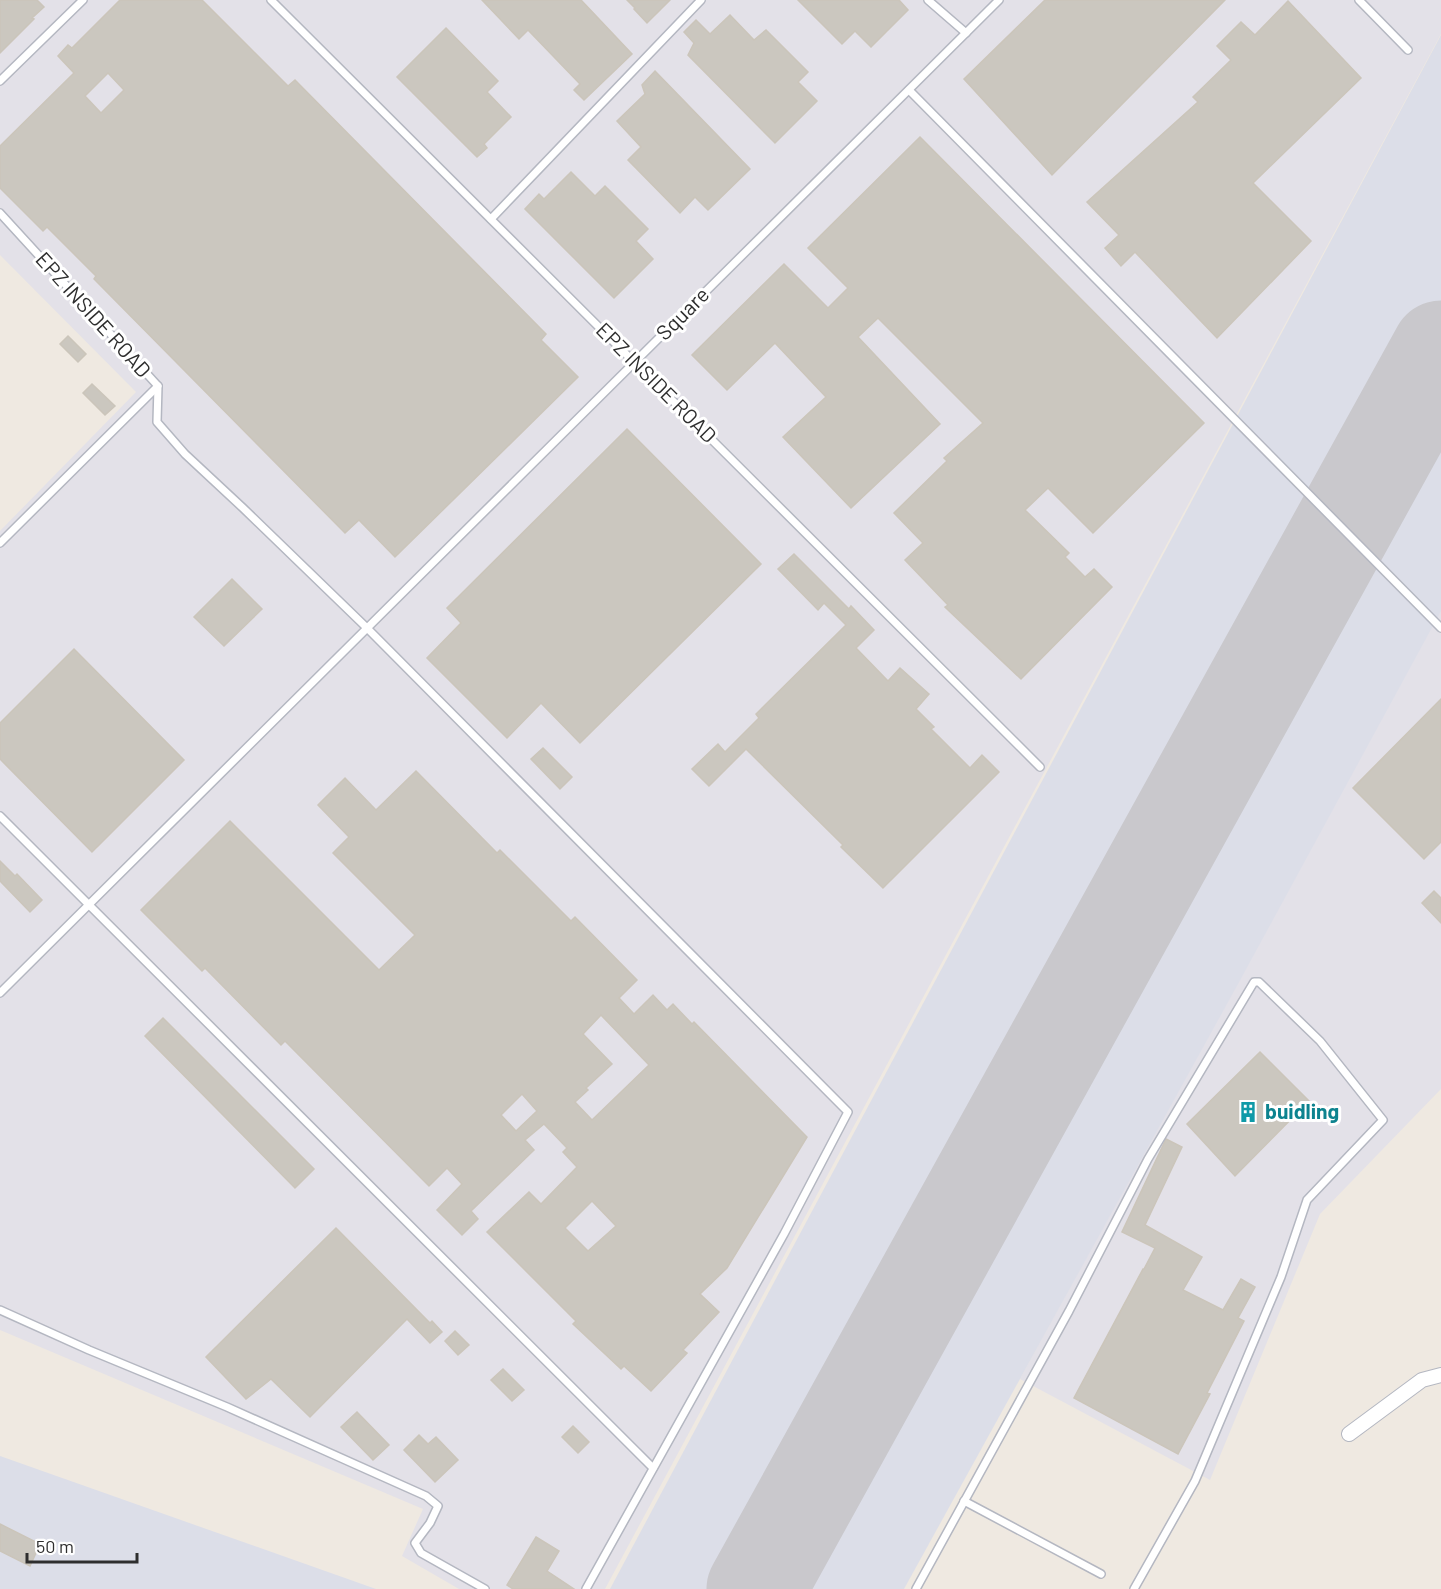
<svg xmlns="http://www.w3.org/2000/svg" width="1441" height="1589" font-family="Barlow,sans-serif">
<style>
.industrial{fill:#e3e1e8}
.airport{fill:#dcdee8}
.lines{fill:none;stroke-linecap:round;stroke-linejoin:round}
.runway{stroke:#c9c8cc;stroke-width:99}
.building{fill:#cbc7bf;stroke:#cbc5ba;stroke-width:1.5;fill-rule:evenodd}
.service-casing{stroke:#b4b7c1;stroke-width:10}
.minor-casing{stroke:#b4b7c1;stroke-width:16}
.service{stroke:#fff;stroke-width:7}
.minor{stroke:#fff;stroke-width:14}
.labels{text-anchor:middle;stroke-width:6;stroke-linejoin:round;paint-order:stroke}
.street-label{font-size:21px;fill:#2e2e2e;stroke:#fff}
.culture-label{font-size:21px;font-weight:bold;fill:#0d838f;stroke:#fff;text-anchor:start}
</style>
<rect width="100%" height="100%" fill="#efe9e1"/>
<g class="industrial">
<polygon points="0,0 1441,0 1441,34 605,1589 459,1589 402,1556 423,1509 0,1330 0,531 136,392 0,255"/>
<polygon points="1441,609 1441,1089 1320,1214 1210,1480 1020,1379"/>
</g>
<g class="airport">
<polygon points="1441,35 1441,611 1238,984 904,1589 610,1589"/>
<polygon points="0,1456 376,1589 0,1589"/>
</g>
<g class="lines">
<polyline class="runway" points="756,1589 1441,350"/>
</g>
<g class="building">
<polygon points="0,0 37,0 44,7 32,18 34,19 0,53"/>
<path d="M120,0H202L288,86L295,80L546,334L541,340L578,377L395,557L359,520L345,533L94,279L96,276L47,227L43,231L0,188V146L74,73L58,56L68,45L72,48ZM108,73L124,90L101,113L85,96Z"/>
<polygon points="482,0 581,0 632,54 584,100 574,90 580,84 528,30 519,39"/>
<polygon points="627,0 670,0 647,23 634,9 635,8"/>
<polygon points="798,0 899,0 908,10 871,47 855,31 842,44"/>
<polygon points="1045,0 1225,0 1052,175 964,79"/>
<polygon points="1288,1 1361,78 1253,183 1311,241 1217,338 1135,252 1121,266 1105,248 1119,235 1087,202 1198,102 1193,97 1231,60 1217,46 1241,22 1255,35"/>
<polygon points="730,15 754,40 766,30 808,72 798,82 817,101 775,143 688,55 694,43 684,32 696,20 710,34"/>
<polygon points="446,28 498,81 487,92 511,117 484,144 487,148 477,157 397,77"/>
<polygon points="655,71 750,169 708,210 695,197 680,213 628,160 641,147 617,121 645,94 642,85"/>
<polygon points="920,137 1204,423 1093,533 1048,488 1025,510 1069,553 1065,557 1085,577 1094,569 1112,587 1021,679 945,607 948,605 905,560 923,543 894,513 947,461 944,458 983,423 878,318 858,337 940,424 851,508 783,437 826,397 775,343 727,390 692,355 784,264 828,308 848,288 808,248"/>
<polygon points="571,172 595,196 605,186 648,229 636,241 653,259 614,298 525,209 539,194 544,199"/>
<polygon points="68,336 86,354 78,362 60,344"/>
<polygon points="92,384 115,406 105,415 83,393"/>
<polygon points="627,429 761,564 580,743 541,703 507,738 427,658 461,623 447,608"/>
<polygon points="794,554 849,609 851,606 874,630 856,648 888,681 900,668 929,694 916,709 934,727 931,729 970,768 982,755 999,772 883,888 841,847 843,845 746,749 709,786 692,769 718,744 725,752 759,718 756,714 846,625 824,603 818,610 778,569"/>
<polygon points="232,579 262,609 224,646 194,617"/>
<polygon points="74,649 184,760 92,852 0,759 0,723"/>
<polygon points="1441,699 1441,842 1424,859 1353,788"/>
<polygon points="543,748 572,777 560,789 531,759"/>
<path d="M416,771L497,853L500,850L571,921L575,917L637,980L619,998L634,1014L653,995L667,1010L673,1004L692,1024L694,1022L807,1137L727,1268L700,1294L719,1312L683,1350L687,1353L651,1391L624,1366L621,1369L573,1324L576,1321L487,1232L529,1192L541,1204L577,1167L563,1152L567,1148L544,1124L525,1140L534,1150L471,1211L478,1219L462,1235L437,1210L462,1184L447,1168L429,1186L285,1041L281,1045L205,968L202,971L141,910L230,821L379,970L415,935L333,853L349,837L318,805L345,778L376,810ZM601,1015L649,1065L592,1120L575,1102L588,1090L586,1088L612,1064L583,1034ZM522,1094L537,1111L516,1131L501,1115ZM592,1201L616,1226L588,1251L565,1228Z"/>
<polygon points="0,861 15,876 17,874 42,900 30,912 0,881"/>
<polygon points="1434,891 1441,898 1441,923 1422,903"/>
<polygon points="163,1018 314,1169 295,1188 145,1036"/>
<polygon points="1260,1052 1309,1101 1235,1176 1187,1124"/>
<polygon points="1166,1139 1182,1147 1145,1225 1202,1257 1183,1290 1223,1310 1241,1279 1255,1287 1238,1318 1244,1321 1207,1393 1210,1394 1178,1454 1074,1398 1143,1269 1144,1269 1155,1248 1122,1232"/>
<polygon points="336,1228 430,1323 432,1321 442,1332 430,1343 407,1319 310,1417 271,1379 246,1399 206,1357"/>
<polygon points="455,1331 469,1345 458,1355 445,1341"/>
<polygon points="503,1369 524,1390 512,1401 491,1380"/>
<polygon points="357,1412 389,1445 373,1460 341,1427"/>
<polygon points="573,1426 589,1442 578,1453 562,1437"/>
<polygon points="419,1435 428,1444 436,1437 458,1460 435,1482 404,1450"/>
<polygon points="0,1524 40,1544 30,1566 0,1551"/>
<polygon points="536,1537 559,1551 547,1571 574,1589 513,1589 507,1585"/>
</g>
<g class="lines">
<defs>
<g id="service">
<polyline points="271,0 1040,767"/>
<polyline points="928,0 966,33"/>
<polyline points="1359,0 1408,50"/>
<polyline points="0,81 83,0"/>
<polyline points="909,90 1441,628"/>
<polyline points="0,213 158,386 157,422 185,454 243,508 367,628 848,1112 784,1234 586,1589"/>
<polyline points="491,219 701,0"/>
<polyline points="0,543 158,386"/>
<polyline points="0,816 653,1468"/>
<polyline points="0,993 999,0"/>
<polyline points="0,1310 89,1350 227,1407 426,1496 438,1506 430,1523 415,1543 421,1553 485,1589"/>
<polyline points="964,1501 1101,1574"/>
<polyline points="916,1589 1069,1311 1148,1159 1254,982 1259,982 1320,1041 1383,1120 1307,1200 1281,1277 1195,1481 1134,1589"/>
</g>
<polyline id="minor" points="1349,1434 1422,1380 1441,1375"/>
</defs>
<use href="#service" class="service-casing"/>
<use href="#minor" class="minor-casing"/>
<use href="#service" class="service"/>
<use href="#minor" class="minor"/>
</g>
<defs>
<symbol id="building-bare" viewBox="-9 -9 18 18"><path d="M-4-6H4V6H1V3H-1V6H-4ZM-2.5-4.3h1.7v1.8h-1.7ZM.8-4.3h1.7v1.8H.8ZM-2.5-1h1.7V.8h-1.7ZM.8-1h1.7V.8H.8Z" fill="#0f9aa8" stroke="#fff" stroke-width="2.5" paint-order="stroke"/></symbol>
</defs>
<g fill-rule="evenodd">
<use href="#building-bare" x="1233" y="1097" width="30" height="30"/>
</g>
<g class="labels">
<g class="street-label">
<text transform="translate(683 314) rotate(-45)" y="7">Square</text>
<text transform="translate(93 315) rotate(48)" y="7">EPZ INSIDE ROAD</text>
<text transform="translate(656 383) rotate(45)" y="7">EPZ INSIDE ROAD</text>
</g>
<g class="culture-label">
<text x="1265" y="1119">buidling</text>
</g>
</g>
<path d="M27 1553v9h110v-9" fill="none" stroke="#2e2e2e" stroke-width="3"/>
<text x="36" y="1553" font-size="18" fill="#2e2e2e" stroke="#ffffff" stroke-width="4.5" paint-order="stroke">50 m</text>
</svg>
